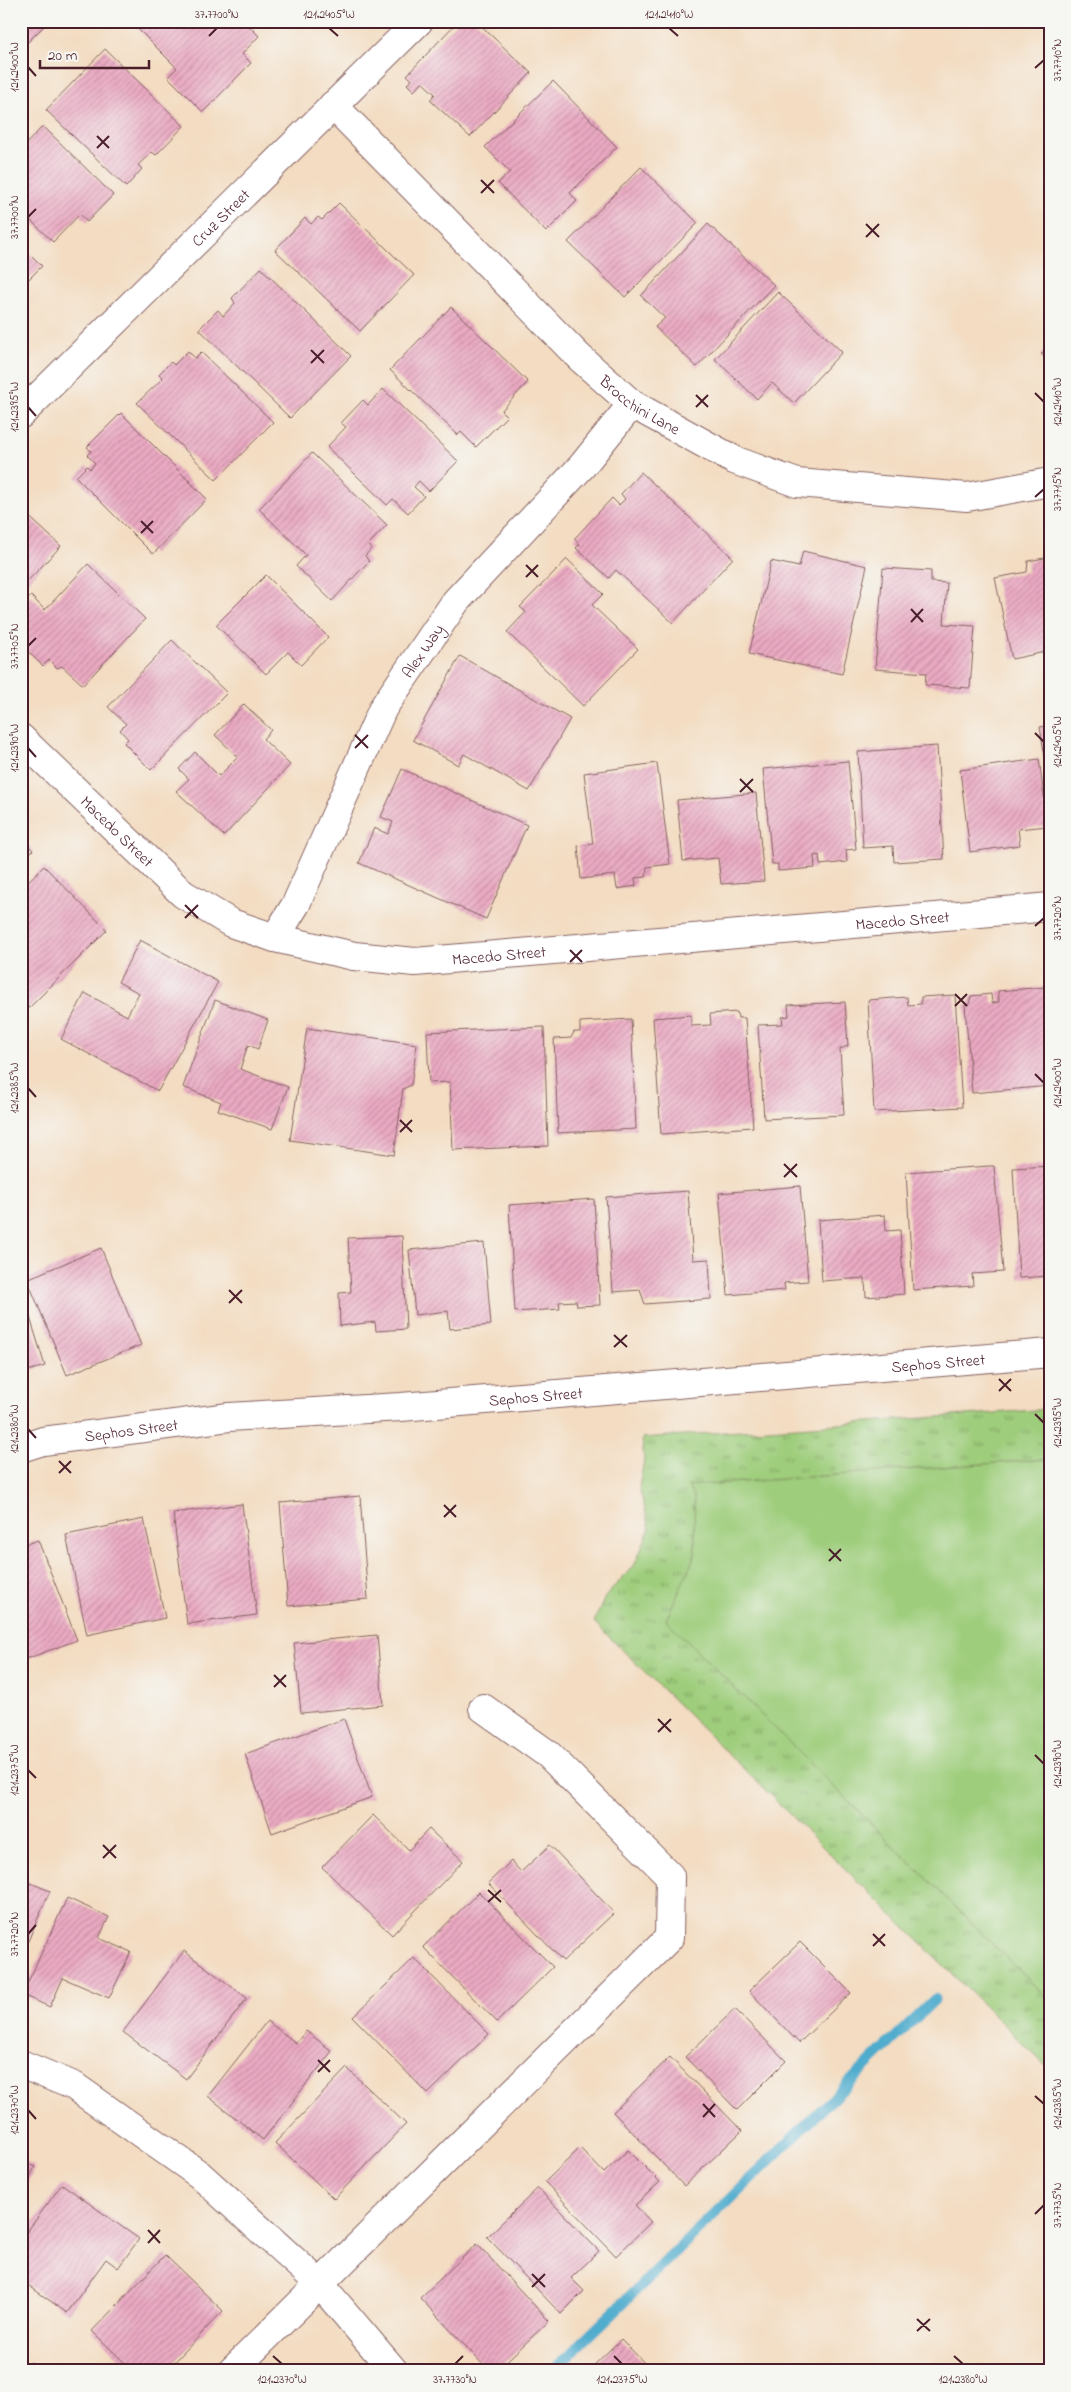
<svg xmlns="http://www.w3.org/2000/svg" width="1071" height="2392" font-family="'Indie Flower',sans-serif">
<style>
.park{fill:url(#park-tufts);stroke:#747653}
.pitch{fill:#9ecd7b;stroke:#747653}
.lines{fill:none;stroke-linecap:round;stroke-linejoin:round}
.stream{stroke:#4faccd;stroke-width:11}
.building{fill:url(#building-hatch)}
.street-casing{stroke:#856160;stroke-width:30}
.secondary-casing{stroke:#856160;stroke-width:30}
.street{stroke:#fff;stroke-width:28}
.secondary{stroke:#fff;stroke-width:28}
.ticks{fill:none;stroke:#4a1f2b;stroke-width:2}
.labels{text-anchor:middle;stroke-width:5;stroke-linejoin:round;paint-order:stroke}
.street-label{font-size:16px;fill:#4a1f2b;stroke:#f6f6f2}
.neatline{fill:none;stroke:#4a1f2b;stroke-width:2}
.ticks-label{font-size:12px;text-anchor:middle;fill:#4a1f2b}
</style>
<defs>
<pattern id="park-tufts" width="24" height="20" patternUnits="userSpaceOnUse" patternTransform="scale(1.25)"><rect width="24" height="20" fill="#9ecd7b"/><path d="M3 7l-1-3M5 7V3M7 7l1-3M15 17l-1-3M17 17v-4M19 17l1-3" fill="none" stroke="#83a665"/></pattern>
<pattern id="building-hatch" width="6" height="6" patternUnits="userSpaceOnUse" patternTransform="scale(1.25)"><rect width="6" height="6" fill="#ebaac3"/><path d="M-1 1l2-2M0 6l6-6M5 7l2-2" fill="none" stroke="#c08a9f"/></pattern>
</defs>
<rect width="100%" height="100%" fill="#f6f6f2"/>
<filter id="ink" filterUnits="userSpaceOnUse"><feTurbulence type="fractalNoise" baseFrequency=".02" numOctaves="2"/><feDisplacementMap in="SourceGraphic" scale="10" xChannelSelector="R" yChannelSelector="G"/><feConvolveMatrix kernelMatrix="1 2 1 2 8 2 1 2 1" color-interpolation-filters="sRGB"/></filter>
<filter id="wash" filterUnits="userSpaceOnUse"><feTurbulence type="fractalNoise" baseFrequency=".0096" numOctaves="4" result="noise"/><feDisplacementMap in="SourceGraphic" scale="20" xChannelSelector="R" yChannelSelector="G"/><feGaussianBlur stdDeviation="1.12" result="paint"/><feColorMatrix in="noise" values="0 0 0 0 0 0 0 0 0 0 0 0 0 0 0 0 0 1.4 0 .05"/><feComposite in="paint" operator="in"/></filter>
<g filter="url(#wash)">
<rect width="100%" height="100%" fill="#f3dcc1"/>
<polygon class="park" points="1050,1409 1050,2070 594,1622 605,1597 635,1564 650,1528 639,1487 644,1461 642,1438"/>
<polygon class="pitch" points="1050,1459 1050,2001 666,1620 695,1555 694,1498 688,1486"/>
<g class="lines">
<polyline class="stream" points="553,2371 935,1999"/>
</g>
<g id="blocks">
<g class="building">
<polygon points="21,21 49,21 21,49"/>
<polygon points="139,21 244,21 259,36 242,54 251,63 203,112 168,77 177,68 135,26"/>
<polygon points="458,21 476,21 531,73 470,137 430,100 435,94 422,82 414,91 407,84 412,80 407,75"/>
<polygon points="105,49 184,126 156,155 152,152 138,165 142,169 126,187 46,110"/>
<polygon points="553,81 617,147 570,193 577,201 546,232 498,183 510,172 485,147"/>
<polygon points="43,126 113,195 87,222 80,214 53,242 21,211 21,149"/>
<polygon points="641,167 698,223 625,297 568,242"/>
<polygon points="339,203 414,275 360,331 275,250 305,218 311,224 318,217 322,220"/>
<polygon points="708,224 774,285 697,367 655,327 665,318 641,296"/>
<polygon points="21,245 42,266 21,287"/>
<polygon points="261,268 351,356 290,418 199,329 218,310 223,316 235,303 232,298"/>
<polygon points="778,292 842,352 794,403 772,383 757,399 715,359"/>
<polygon points="451,307 528,382 501,411 507,416 476,447 461,432 458,435 390,370"/>
<polygon points="1050,346 1050,363 1041,354"/>
<polygon points="188,351 195,358 201,352 273,422 216,480 137,403 163,378 159,374 171,362 174,365"/>
<polygon points="383,389 458,461 429,491 419,481 414,487 424,496 408,513 393,499 387,505 327,447 346,427 341,423 363,400 368,405"/>
<polygon points="121,413 207,499 153,554 76,477 87,466 90,469 95,463 87,455 91,451 87,447"/>
<polygon points="312,453 387,525 368,545 372,548 365,556 369,561 332,601 296,566 306,555 259,509"/>
<polygon points="641,472 733,558 673,623 616,570 609,578 576,548 580,544 574,539 612,498 619,505 625,499 621,494"/>
<polygon points="21,509 61,546 21,588"/>
<polygon points="803,551 867,566 842,674 749,654 771,561 799,567"/>
<polygon points="1050,557 1050,651 1012,659 995,578 1027,572 1028,561"/>
<polygon points="567,559 603,594 592,605 638,649 583,706 507,632 526,612 520,607"/>
<polygon points="88,564 145,619 83,685 62,666 57,668 49,660 43,666 21,645 21,606 31,596 45,610"/>
<polygon points="883,568 931,571 931,582 947,583 944,624 975,626 970,688 925,685 926,673 875,669"/>
<polygon points="266,575 328,637 301,665 288,652 266,674 216,625"/>
<polygon points="172,640 227,693 151,770 124,743 128,739 120,730 126,724 108,707"/>
<polygon points="460,656 570,719 529,791 464,754 458,765 413,740"/>
<polygon points="244,704 271,730 263,739 290,765 224,836 176,791 189,779 179,769 195,752 219,776 238,757 215,735"/>
<polygon points="1050,725 1050,782 1049,782 1040,727"/>
<polygon points="937,746 944,859 894,862 893,846 863,848 858,752"/>
<polygon points="1039,759 1048,826 1018,829 1020,845 970,852 960,770"/>
<polygon points="848,761 856,849 846,850 847,862 820,865 819,855 814,856 815,868 778,871 778,864 772,864 763,769"/>
<polygon points="657,763 670,864 647,867 646,877 635,878 636,886 617,889 615,875 581,879 578,846 593,844 584,773"/>
<polygon points="402,769 527,825 486,919 359,863 374,828 388,834 393,822 381,817"/>
<polygon points="756,793 764,881 721,884 718,858 683,861 677,800"/>
<polygon points="21,839 33,850 21,862"/>
<polygon points="44,866 107,930 29,1008 21,1001 21,888"/>
<polygon points="140,940 218,982 158,1091 61,1039 85,993 127,1016 139,993 118,982"/>
<polygon points="1045,987 1050,1041 1050,1086 972,1093 965,1005 969,1004 971,996 991,994 992,1003 999,1002 998,991"/>
<polygon points="955,995 962,1107 874,1112 868,1000 907,997 908,1005 921,1004 921,997"/>
<polygon points="215,1000 268,1020 258,1049 248,1045 240,1069 288,1087 272,1129 218,1110 221,1102 183,1087"/>
<polygon points="845,1002 848,1046 840,1049 844,1115 764,1119 758,1025 783,1024 782,1017 789,1016 788,1005"/>
<polygon points="737,1012 738,1018 745,1018 753,1127 661,1134 653,1018 691,1015 691,1026 711,1025 710,1014"/>
<polygon points="631,1019 636,1129 558,1133 554,1039 571,1038 574,1032 580,1032 580,1022"/>
<polygon points="544,1027 548,1146 453,1150 450,1082 429,1083 427,1032"/>
<polygon points="307,1028 417,1044 411,1085 403,1089 394,1155 290,1140"/>
<polygon points="989,1166 994,1166 1003,1272 972,1274 973,1286 913,1290 906,1172"/>
<polygon points="1050,1166 1050,1276 1019,1278 1013,1168"/>
<polygon points="800,1186 808,1281 784,1283 785,1290 728,1295 719,1193"/>
<polygon points="688,1191 693,1260 709,1259 711,1299 645,1304 640,1290 613,1292 606,1197"/>
<polygon points="594,1199 600,1305 577,1306 576,1301 559,1302 560,1309 515,1312 509,1205"/>
<polygon points="885,1215 886,1231 900,1230 904,1294 866,1297 865,1278 822,1281 818,1220"/>
<polygon points="402,1236 406,1329 376,1331 375,1322 340,1326 339,1293 351,1292 348,1238"/>
<polygon points="484,1243 491,1325 450,1329 448,1311 415,1315 409,1250"/>
<polygon points="101,1248 141,1345 67,1375 27,1279"/>
<polygon points="21,1288 45,1366 24,1372 21,1371"/>
<polygon points="360,1496 368,1599 288,1606 280,1503"/>
<polygon points="242,1504 257,1615 187,1624 173,1513"/>
<polygon points="144,1519 165,1618 87,1635 66,1535"/>
<polygon points="38,1540 77,1640 21,1661 21,1546"/>
<polygon points="377,1635 383,1705 301,1713 294,1643"/>
<polygon points="344,1719 372,1797 272,1833 245,1754"/>
<polygon points="373,1815 409,1850 429,1829 463,1861 392,1935 322,1867"/>
<polygon points="550,1845 614,1913 563,1961 488,1883 511,1861 521,1872"/>
<polygon points="21,1879 50,1891 21,1957"/>
<polygon points="479,1892 553,1967 497,2022 423,1947"/>
<polygon points="67,1898 109,1917 99,1938 131,1952 109,1998 63,1978 50,2007 22,1995"/>
<polygon points="800,1942 851,1993 799,2043 749,1991"/>
<polygon points="184,1951 247,1998 186,2079 123,2032"/>
<polygon points="414,1958 489,2034 428,2094 353,2017"/>
<polygon points="735,2009 786,2061 737,2110 685,2057"/>
<polygon points="267,2021 296,2043 306,2031 332,2051 263,2140 208,2096"/>
<polygon points="670,2057 742,2131 684,2186 613,2112"/>
<polygon points="347,2068 406,2124 334,2199 275,2143"/>
<polygon points="580,2148 604,2173 628,2150 660,2182 635,2205 651,2222 616,2256 545,2182"/>
<polygon points="21,2160 35,2167 21,2195"/>
<polygon points="62,2184 139,2239 118,2268 106,2259 67,2313 21,2280 21,2240"/>
<polygon points="538,2188 599,2251 571,2278 584,2291 561,2314 487,2237"/>
<polygon points="477,2244 549,2321 496,2371 489,2371 420,2298"/>
<polygon points="165,2255 223,2311 166,2371 133,2371 92,2331"/>
<polygon points="621,2339 652,2371 588,2371"/>
<polygon points="31,2362 41,2371 23,2371"/>
</g>
</g>
</g>
<g filter="url(#ink)">
<use href="#blocks" fill-opacity="0" stroke="#856160" stroke-width="1"/>
<g class="lines">
<defs>
<g id="street">
<path id="s1" d="M333,105L579,357L632,404L734,460L797,483L967,497L1050,482"/>
<path id="s2" d="M21,414L419,21"/>
<path id="s3" d="M21,738L183,894L231,923L275,938L354,956L415,962L1050,907"/>
<path id="s4" d="M275,938L296,904L383,708L456,601L582,466L632,404"/>
<polyline points="21,2064 74,2086 200,2175 320,2284 394,2371"/>
<polyline points="232,2371 669,1938 670,1876 549,1755 483,1708"/>
</g>
<g id="secondary">
<path id="s5" d="M21,1448L43,1441L229,1417L401,1407L1050,1353"/>
</g>
</defs>
<use href="#street" class="street-casing"/>
<use href="#secondary" class="secondary-casing"/>
<use href="#street" class="street"/>
<use href="#secondary" class="secondary"/>
</g>
</g>
<path class="ticks" d="M329,28L338,36M669,28L678,36M209,36L217,28M28,67L36,76M1035,68L1044,60M97,136L109,148M97,148L109,136M481,180L494,193M481,193L494,180M28,217L36,209M866,224L879,237M866,237L879,224M311,350L324,363M311,363L324,350M1035,393L1044,402M696,395L708,407M28,407L36,416M696,407L708,395M1035,497L1044,489M141,521L153,533M141,533L153,521M526,565L538,577M526,577L538,565M911,609L923,622M911,622L923,609M28,646L36,638M1035,733L1044,742M355,735L368,748M28,748L36,757M355,748L368,735M740,779L753,792M740,792L753,779M185,905L198,918M185,918L198,905M1035,926L1044,918M570,950L582,962M570,962L582,950M955,994L967,1006M955,1006L967,994M1035,1074L1044,1083M28,1088L36,1097M400,1120L412,1132M400,1132L412,1120M784,1164L797,1177M784,1177L797,1164M229,1290L242,1303M229,1303L242,1290M614,1335L627,1347M614,1347L627,1335M999,1379L1011,1391M999,1391L1011,1379M1035,1414L1044,1423M28,1429L36,1438M59,1461L71,1473M59,1473L71,1461M444,1505L456,1517M444,1517L456,1505M829,1549L841,1561M829,1561L841,1549M274,1675L286,1687M274,1687L286,1675M658,1719L671,1732M658,1732L671,1719M1035,1755L1044,1764M28,1770L36,1778M103,1845L116,1858M103,1858L116,1845M488,1890L501,1902M488,1902L501,1890M28,1934L36,1925M873,1934L885,1946M873,1946L885,1934M318,2060L330,2072M318,2072L330,2060M1035,2096L1044,2104M703,2104L715,2117M28,2110L36,2119M703,2117L715,2104M1035,2214L1044,2205M148,2230L160,2243M148,2243L160,2230M532,2274L545,2287M532,2287L545,2274M917,2319L930,2331M917,2331L930,2319M273,2356L282,2364M614,2356L622,2364M954,2356L963,2364M455,2364L463,2356"/>
<g class="labels">
<g class="street-label">
<text dy="6" stroke="none"><textPath href="#s2" startOffset="280">Cruz Street</textPath></text>
<text dy="6" stroke="none"><textPath href="#s1" startOffset="430">Brocchini Lane</textPath></text>
<text dy="6" stroke="none"><textPath href="#s4" startOffset="324">Alex Way</textPath></text>
<text dy="6" stroke="none"><textPath href="#s3" startOffset="134">Macedo Street</textPath></text>
<text dy="6" stroke="none"><textPath href="#s3" startOffset="959">Macedo Street</textPath></text>
<text dy="6" stroke="none"><textPath href="#s3" startOffset="554">Macedo Street</textPath></text>
<text dy="6" stroke="none"><textPath href="#s5" startOffset="922">Sephos Street</textPath></text>
<text dy="6" stroke="none"><textPath href="#s5" startOffset="518">Sephos Street</textPath></text>
<text dy="6" stroke="none"><textPath href="#s5" startOffset="112">Sephos Street</textPath></text>
</g>
</g>
<rect width="1071" height="2392" fill="none" stroke="#f6f6f2" stroke-width="55"/>
<path d="M40 60v8h109v-8" fill="none" stroke="#4a1f2b" stroke-width="2.5"/>
<text x="48" y="60" font-size="15" fill="#4a1f2b" stroke="#f6f6f2" stroke-width="4" paint-order="stroke">20 m</text>
<rect x="28" y="28" width="1016" height="2336" class="neatline"/>
<g class="ticks-label">
<text x="217" y="18">37.7700°N</text>
<text x="329" y="18">121.2405°W</text>
<text x="669" y="18">121.2410°W</text>
<text transform="translate(1057 60) rotate(-90)" y="4">37.7710°N</text>
<text transform="translate(14 67) rotate(-90)" y="4">121.2400°W</text>
<text transform="translate(14 217) rotate(-90)" y="4">37.7700°N</text>
<text transform="translate(1057 402) rotate(-90)" y="4">121.2410°W</text>
<text transform="translate(14 407) rotate(-90)" y="4">121.2395°W</text>
<text transform="translate(1057 489) rotate(-90)" y="4">37.7715°N</text>
<text transform="translate(14 646) rotate(-90)" y="4">37.7705°N</text>
<text transform="translate(1057 742) rotate(-90)" y="4">121.2405°W</text>
<text transform="translate(14 748) rotate(-90)" y="4">121.2390°W</text>
<text transform="translate(1057 918) rotate(-90)" y="4">37.7720°N</text>
<text transform="translate(1057 1083) rotate(-90)" y="4">121.2400°W</text>
<text transform="translate(14 1088) rotate(-90)" y="4">121.2385°W</text>
<text transform="translate(1057 1423) rotate(-90)" y="4">121.2395°W</text>
<text transform="translate(14 1429) rotate(-90)" y="4">121.2380°W</text>
<text transform="translate(1057 1764) rotate(-90)" y="4">121.2390°W</text>
<text transform="translate(14 1770) rotate(-90)" y="4">121.2375°W</text>
<text transform="translate(14 1934) rotate(-90)" y="4">37.7720°N</text>
<text transform="translate(1057 2104) rotate(-90)" y="4">121.2385°W</text>
<text transform="translate(14 2110) rotate(-90)" y="4">121.2370°W</text>
<text transform="translate(1057 2205) rotate(-90)" y="4">37.7735°N</text>
<text x="282" y="2383">121.2370°W</text>
<text x="455" y="2383">37.7730°N</text>
<text x="622" y="2383">121.2375°W</text>
<text x="963" y="2383">121.2380°W</text>
</g>
</svg>
